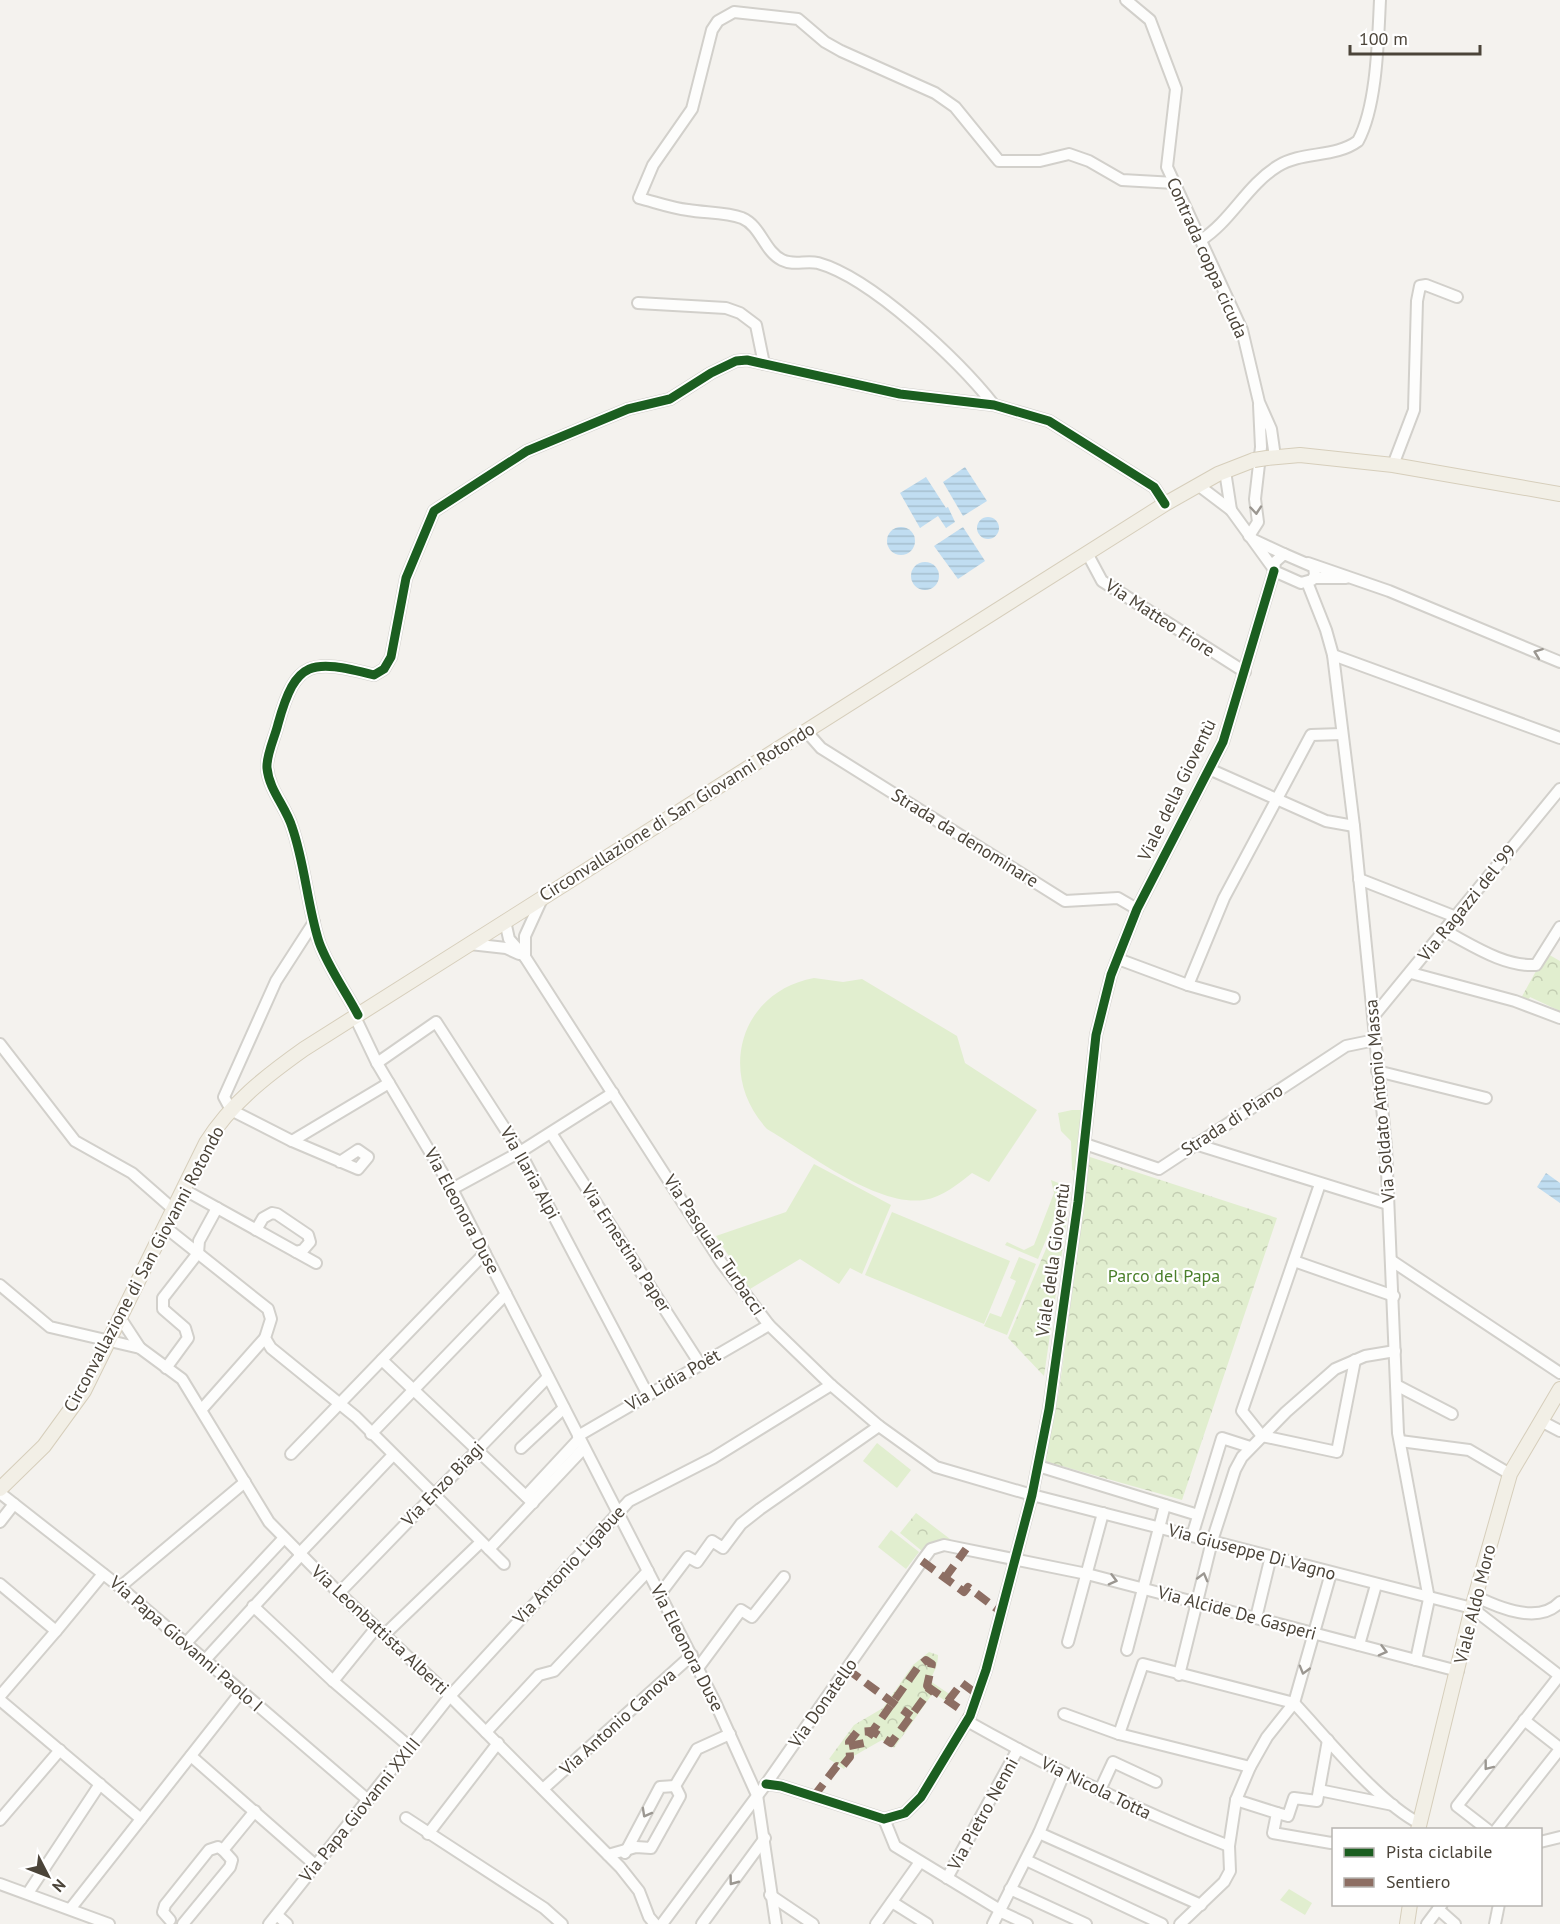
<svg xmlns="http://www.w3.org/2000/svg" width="1560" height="1924" font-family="'PT Sans',sans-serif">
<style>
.green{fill:#e1eecf}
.forest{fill:url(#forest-crowns)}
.water{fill:url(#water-rules)}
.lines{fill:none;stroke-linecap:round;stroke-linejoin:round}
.minor-casing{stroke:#d2d0cb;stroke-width:14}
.major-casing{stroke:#d6cebb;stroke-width:16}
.minor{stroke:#fdfdfc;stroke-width:10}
.major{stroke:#f2efe6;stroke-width:14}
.major-bridge-casing{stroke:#d6cebb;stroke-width:16;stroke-linecap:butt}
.major-bridge{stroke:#f2efe6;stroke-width:14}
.quiet{stroke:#8d6e63;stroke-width:8;stroke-dasharray:15 8;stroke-linecap:butt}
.cycleway-casing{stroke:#fff;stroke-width:13}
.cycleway{stroke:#1b5e20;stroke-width:9}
.oneway{stroke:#9b9791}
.labels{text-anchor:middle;stroke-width:4.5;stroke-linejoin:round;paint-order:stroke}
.street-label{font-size:18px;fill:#4b4439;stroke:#fff}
.park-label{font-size:18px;fill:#4a7f2a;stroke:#fff}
</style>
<defs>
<pattern id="forest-crowns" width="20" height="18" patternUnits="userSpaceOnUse" patternTransform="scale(1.5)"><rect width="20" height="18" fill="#e1eecf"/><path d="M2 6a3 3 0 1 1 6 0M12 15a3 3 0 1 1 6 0" fill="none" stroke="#c3cdb2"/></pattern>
<pattern id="water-rules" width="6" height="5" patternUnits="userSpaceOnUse" patternTransform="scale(1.5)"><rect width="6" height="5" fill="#c0ddf1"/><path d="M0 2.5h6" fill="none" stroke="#a6bfcf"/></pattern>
</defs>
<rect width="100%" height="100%" fill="#f4f2ee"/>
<g class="green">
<path d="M814,978L843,982L862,979L957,1036L965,1063L1037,1110L989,1182L972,1173C958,1184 943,1197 924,1200C877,1207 808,1153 767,1129C717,1075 739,992 814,978Z"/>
<polygon points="1072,1110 1081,1110 1076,1171 1072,1170 1071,1141 1061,1131 1058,1113"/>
<polygon points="814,1164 891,1205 862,1274 850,1268 839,1284 800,1259 750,1289 716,1236 786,1212"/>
<polygon points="1051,1180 1068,1187 1038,1259 1005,1245 1007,1242 1024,1250 1034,1245 1054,1193"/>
<polygon points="892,1212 1010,1261 984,1324 865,1275"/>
<polygon points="1019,1257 1036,1264 1007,1335 984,1326 990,1313 1001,1317 1016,1281 1010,1278"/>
<polygon points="877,1443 911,1470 897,1488 863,1461"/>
<polygon points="891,1530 919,1552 906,1569 878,1547"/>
<polygon points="1289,1889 1312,1903 1305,1915 1280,1900"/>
</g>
<g class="forest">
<polygon points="1546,953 1560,961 1560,1011 1530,997 1527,1003 1520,1000"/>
<polygon points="1090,1157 1277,1218 1182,1500 1044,1461 1059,1392"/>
<polygon points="1071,1190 1044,1376 1008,1338"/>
<polygon points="916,1513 954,1542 928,1546 922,1551 900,1533"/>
<path d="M929,1652L938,1655C938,1666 934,1671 930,1681L951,1695L946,1701L933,1693L894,1748L882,1740L852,1757L844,1769L829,1759L854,1725L883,1708L913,1665Z"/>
</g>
<g class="water">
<polygon points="965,467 987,501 963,516 943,482"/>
<polygon points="926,477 946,508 948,507 955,522 946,528 938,516 920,528 900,493"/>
<circle cx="988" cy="528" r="11"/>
<polygon points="963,527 985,561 958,579 934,546"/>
<circle cx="901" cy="541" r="14"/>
<circle cx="925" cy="576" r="14"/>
<polygon points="1546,1173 1560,1183 1560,1203 1537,1187"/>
</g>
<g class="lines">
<defs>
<g id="minor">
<polyline points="1126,0 1150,20 1176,89 1167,167 1242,330 1259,402 1271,429 1275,457"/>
<path d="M1201,240C1231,221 1247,185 1278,166C1302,151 1335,158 1358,141C1377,106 1378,40 1380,0"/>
<polyline points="638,303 726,308 740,313 756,325 764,364"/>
<path d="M994,405C959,361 872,278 818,263C806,260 794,266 782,260C764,251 761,226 742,218C726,212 704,213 688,210C671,208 655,202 639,198L653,165L692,109L712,30L718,21L734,12L798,19L825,42L841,51L935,93L955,107L999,161H1040L1069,154L1089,161L1122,180L1175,183"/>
<polyline points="1393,465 1414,410 1417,301 1420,286 1426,285 1457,297"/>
<polyline points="1225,471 1231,510"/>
<polyline points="1198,485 1231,510 1273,568"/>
<polyline points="1249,536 1258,522 1255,499 1261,447 1259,405"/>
<polyline points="1254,540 1284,554"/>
<polyline points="1087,553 1102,581 1245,672"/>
<polygon points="1284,554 1314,567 1315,575 1312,580 1301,583 1274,571 1275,562"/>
<polyline points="1308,563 1389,591 1560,662"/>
<polyline points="1314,578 1346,578"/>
<polyline points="1307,582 1326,630 1333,655 1354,826 1386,1147 1398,1433 1429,1599 1416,1660"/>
<polyline points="1333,655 1560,738"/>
<polyline points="806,731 821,748 1065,901 1118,898 1137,909"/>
<polyline points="1209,769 1326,821 1354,826"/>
<polyline points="1359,879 1456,917"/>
<polyline points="505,921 509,939 525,957 721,1262 769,1325 831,1385 879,1426 936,1467 1032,1495 1472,1608 1560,1676"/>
<polyline points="314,922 276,981 224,1097 231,1110 292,1141 358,1169 368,1157 358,1150 340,1162"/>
<path d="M1445,931C1472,945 1504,967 1536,965L1560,927"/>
<polyline points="470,944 506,948 519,954"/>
<polyline points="525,957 525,936 541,901"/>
<polyline points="1118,959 1188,985 1234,998"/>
<polyline points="1411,973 1515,1001 1560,1018"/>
<polyline points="1188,985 1224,898 1311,735 1342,734"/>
<path d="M358,1015C346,992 328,967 319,942C307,904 305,864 292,827C286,807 269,790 267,768C266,755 275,737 278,724C296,659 311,659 374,675L384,669L391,657L406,578L434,511L527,451L628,409L670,399L711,373L736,361L747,360L900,394L994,405L1049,421L1154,487L1165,504"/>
<polyline points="355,1017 377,1063 452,1189 715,1702 757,1795 776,1924"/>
<polyline points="1373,1017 1560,789"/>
<polyline points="0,1044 75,1141 132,1173 173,1209"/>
<polyline points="377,1063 436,1022 520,1152 647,1393"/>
<polyline points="1377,1071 1486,1098"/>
<polyline points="551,1133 700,1364"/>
<polyline points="292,1141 389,1083"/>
<polyline points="1085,1144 1159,1169 1346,1046 1375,1040"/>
<polyline points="1195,1144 1388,1204"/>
<polyline points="1320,1184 1242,1411 1262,1436 1337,1452 1355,1360"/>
<polyline points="183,1189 316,1263"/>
<polyline points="452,1189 520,1152 613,1093"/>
<polyline points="165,1227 268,1309 271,1319 265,1338 271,1348 356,1417 504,1564"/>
<polyline points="256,1230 263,1218 272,1213 277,1214 308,1235 310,1242 303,1250 296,1252"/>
<polyline points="1294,1261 1394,1296"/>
<polyline points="1392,1261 1560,1373"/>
<polyline points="0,1285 50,1327 140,1348 182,1379 269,1522 339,1593 450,1696 620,1867 639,1891 649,1917 655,1924"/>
<polyline points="121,1319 140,1348"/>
<polyline points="382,1360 533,1503"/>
<polyline points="166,1368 188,1338 185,1328 163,1309 163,1298 198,1253 199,1241 217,1208"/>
<polyline points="1396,1385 1452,1414"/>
<polyline points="202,1409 265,1338"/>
<polyline points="1541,1421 1560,1431"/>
<polyline points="371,1434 506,1294"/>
<polyline points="578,1436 769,1325"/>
<polyline points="1400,1441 1469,1450 1510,1474"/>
<polyline points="521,1448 564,1408"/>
<polyline points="291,1454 485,1253"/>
<polyline points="1038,1466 1198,1515"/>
<polyline points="0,1493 120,1587 368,1800"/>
<polyline points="526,1496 579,1439"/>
<polyline points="0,1522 14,1504"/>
<polyline points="1192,1536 1222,1438 1250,1447"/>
<polyline points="489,1549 584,1448"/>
<polyline points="299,1554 393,1455"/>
<polyline points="0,1584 56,1631 103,1574"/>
<polyline points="120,1587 245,1482"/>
<polyline points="339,1593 548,1377"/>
<polyline points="660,1594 688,1557 697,1562 712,1541 723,1548 741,1524 760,1509 879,1426"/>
<path d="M1475,1596C1499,1608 1539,1625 1560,1602"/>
<polyline points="253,1606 333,1681 411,1748"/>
<polyline points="1256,1618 1271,1556"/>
<polyline points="384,1635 481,1542"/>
<polyline points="1068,1642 1103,1513"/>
<polyline points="185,1644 284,1538"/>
<polyline points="1359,1645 1376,1585"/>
<polyline points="1127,1650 1165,1505"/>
<polyline points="205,1660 301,1555"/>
<polyline points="698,1668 741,1610 752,1617 784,1577"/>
<polyline points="1179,1675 1212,1541 1235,1470 1242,1457 1286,1412 1335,1369 1365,1356 1395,1351"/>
<polyline points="333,1681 376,1628"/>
<polyline points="0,1696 56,1631"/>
<polyline points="0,1700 141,1819"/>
<path d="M1294,1703C1326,1737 1379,1803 1419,1823"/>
<polyline points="1064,1714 1119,1734 1250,1767"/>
<polyline points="1524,1720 1560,1748"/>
<path d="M967,1721C1052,1769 1138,1811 1229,1846"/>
<polyline points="486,1732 539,1675 554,1671 648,1571"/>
<polyline points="1119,1734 1143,1664 1294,1703"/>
<polyline points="1328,1740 1319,1790 1393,1805"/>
<polyline points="191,1756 314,1864"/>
<polyline points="766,1784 781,1786 884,1819 905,1813 921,1797 970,1716 986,1670 1032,1495 1049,1409 1078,1202 1096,1035 1111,975 1137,909 1223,742 1274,571"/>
<polyline points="675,1786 697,1749 730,1734"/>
<polyline points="543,1789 692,1655"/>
<polyline points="1100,1790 1113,1762 1156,1782"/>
<polyline points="1236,1800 1277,1813 1273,1833 1331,1843 1334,1842"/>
<polyline points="1277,1813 1288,1816 1294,1798 1317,1801 1319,1790"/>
<polyline points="406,1818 544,1908 562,1924"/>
<polyline points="884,1819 895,1846 1000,1910"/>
<polyline points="0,1820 60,1750"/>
<polyline points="1488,1830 1457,1806 1560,1675"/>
<polyline points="1496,1830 1560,1749"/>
<polyline points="1039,1833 1201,1905"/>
<polyline points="428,1834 498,1743"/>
<polyline points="1540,1842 1560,1837"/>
<polyline points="625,1853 660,1787 675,1786"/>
<polyline points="608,1855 636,1847 651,1848 680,1796 675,1786"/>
<polyline points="1026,1860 1162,1924"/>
<polyline points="947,1878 1018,1749"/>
<polyline points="0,1884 109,1924"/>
<polyline points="1010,1889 1086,1924"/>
<polyline points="28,1893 100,1784"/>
<polyline points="770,1895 813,1924"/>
<polyline points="892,1902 927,1924"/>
<polyline points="71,1908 241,1692"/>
<polyline points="1438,1909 1455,1924"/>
<polyline points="999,1911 1027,1924"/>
<polyline points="277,1915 287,1924"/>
<polyline points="170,1920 163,1912 165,1905 209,1850 218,1847 223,1850 255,1811"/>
<polyline points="183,1924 230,1867 232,1860 223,1850"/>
<polyline points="269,1924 450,1696 629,1501 713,1458 831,1385"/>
<polyline points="662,1924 766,1784 922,1561 931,1549 944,1545 1087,1574 1458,1671"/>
<polyline points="702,1924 765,1838"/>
<polyline points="876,1924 920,1862"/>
<polyline points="993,1924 1039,1833 1064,1774"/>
<polyline points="1180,1924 1224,1882 1230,1871 1229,1846 1236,1800 1250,1767 1267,1737 1294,1703 1331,1573"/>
<polyline points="1427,1924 1442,1904"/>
<polyline points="1495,1924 1499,1904"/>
</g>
<g id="major">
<polyline points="1267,458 1300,455 1393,465 1560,494"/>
<path d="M0,1489L44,1446L84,1391L206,1143C231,1103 266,1076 304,1049L1165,504L1218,474L1254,460"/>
<polyline points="1418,1830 1472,1608 1510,1474 1560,1389"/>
<polyline points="1407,1924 1410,1904"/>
</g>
</defs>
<use href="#minor" class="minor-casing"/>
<use href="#major" class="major-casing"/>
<use href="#minor" class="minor"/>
<use href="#major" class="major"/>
<defs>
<polyline id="major-bridge" points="1254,460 1267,458"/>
</defs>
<use href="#major-bridge" class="major-bridge-casing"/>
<use href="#major-bridge" class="major-bridge"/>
<g class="quiet">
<polyline points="922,1561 964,1592 968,1587 1001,1612"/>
<polyline points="945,1578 966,1549"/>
<polyline points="847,1669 911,1716"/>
<polyline points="948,1701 962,1683 978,1695"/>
<polyline points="849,1746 864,1743 918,1667 926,1660 932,1664 927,1686 931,1689"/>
<polyline points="814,1796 837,1766 841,1768 850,1757 849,1742 857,1732 872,1731 891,1743 931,1689 970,1716"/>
</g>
<defs>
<g id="cycleway">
<path d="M358,1015C346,992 328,967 319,942C307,904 305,864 292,827C286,807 269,790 267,768C266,755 275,737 278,724C296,659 311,659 374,675L384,669L391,657L406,578L434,511L527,451L628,409L670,399L711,373L736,361L747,360L900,394L994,405L1049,421L1154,487L1165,504"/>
<polyline points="766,1784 781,1786 884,1819 905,1813 921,1797 970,1716 986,1670 1032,1495 1049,1409 1078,1202 1096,1035 1111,975 1137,909 1223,742 1274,571"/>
</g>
</defs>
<use href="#cycleway" class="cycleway-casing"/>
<use href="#cycleway" class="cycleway"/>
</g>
<defs><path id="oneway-chevron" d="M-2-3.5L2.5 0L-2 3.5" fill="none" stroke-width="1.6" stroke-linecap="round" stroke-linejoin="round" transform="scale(1.5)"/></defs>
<g class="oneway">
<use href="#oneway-chevron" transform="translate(1256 510) rotate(85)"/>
<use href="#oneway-chevron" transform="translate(1538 653) rotate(-159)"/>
<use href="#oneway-chevron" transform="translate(1203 1577) rotate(-75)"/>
<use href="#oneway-chevron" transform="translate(1113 1580) rotate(15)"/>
<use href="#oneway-chevron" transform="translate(1383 1651) rotate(15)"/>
<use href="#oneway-chevron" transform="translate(1304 1670) rotate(106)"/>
<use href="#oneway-chevron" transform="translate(1488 1766) rotate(128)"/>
<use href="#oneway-chevron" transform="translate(646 1813) rotate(119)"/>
<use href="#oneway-chevron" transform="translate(733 1881) rotate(127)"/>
</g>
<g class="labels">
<g class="street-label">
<text transform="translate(1207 258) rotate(66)" y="6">Contrada coppa cicuda</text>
<text transform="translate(1160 618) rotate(33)" y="6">Via Matteo Fiore</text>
<text transform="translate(1177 790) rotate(-64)" y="6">Viale della Gioventù</text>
<text transform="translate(677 812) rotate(-32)" y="6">Circonvallazione di San Giovanni Rotondo</text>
<text transform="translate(965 838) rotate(32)" y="6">Strada da denominare</text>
<text transform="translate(1467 903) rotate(-51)" y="6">Via Ragazzi del '99</text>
<text transform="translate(1380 1101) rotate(-95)" y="6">Via Soldato Antonio Massa</text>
<text transform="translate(1232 1120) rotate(-33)" y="6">Strada di Piano</text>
<text transform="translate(530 1173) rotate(61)" y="6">Via Ilaria Alpi</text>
<text transform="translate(462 1211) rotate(62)" y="6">Via Eleonora Duse</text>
<text transform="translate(714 1245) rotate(56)" y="6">Via Pasquale Turbacci</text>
<text transform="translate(626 1248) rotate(57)" y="6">Via Ernestina Paper</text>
<text transform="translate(1053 1260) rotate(-82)" y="6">Viale della Gioventù</text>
<text transform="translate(144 1269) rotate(-62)" y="6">Circonvallazione di San Giovanni Rotondo</text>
<text transform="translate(673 1380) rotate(-30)" y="6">Via Lidia Poët</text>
<text transform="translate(443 1484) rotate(-46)" y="6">Via Enzo Biagi</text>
<text transform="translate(1252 1552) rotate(15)" y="6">Via Giuseppe Di Vagno</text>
<text transform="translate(569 1565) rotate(-47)" y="6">Via Antonio Ligabue</text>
<text transform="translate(1475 1604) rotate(-76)" y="6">Viale Aldo Moro</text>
<text transform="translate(1237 1613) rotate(15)" y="6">Via Alcide De Gasperi</text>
<text transform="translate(380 1630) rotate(43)" y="6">Via Leonbattista Alberti</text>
<text transform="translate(186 1644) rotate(41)" y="6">Via Papa Giovanni Paolo I</text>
<text transform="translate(687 1648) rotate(63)" y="6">Via Eleonora Duse</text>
<text transform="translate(823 1703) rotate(-55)" y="6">Via Donatello</text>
<text transform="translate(618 1722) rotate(-42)" y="6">Via Antonio Canova</text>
<text transform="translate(1096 1788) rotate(26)" y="6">Via Nicola Totta</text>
<text transform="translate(360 1810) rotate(-51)" y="6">Via Papa Giovanni XXIII</text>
<text transform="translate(983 1814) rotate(-61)" y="6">Via Pietro Nenni</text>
</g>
<g class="park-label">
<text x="1164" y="1282">Parco del Papa</text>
</g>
</g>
<rect x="1332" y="1828" width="210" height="78" fill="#ffffff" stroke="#b7b4b0" stroke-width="1.5"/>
<rect x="1344" y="1848" width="30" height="9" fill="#1b5e20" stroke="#b7b4b0" stroke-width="1.5"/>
<text x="1386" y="1858" font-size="18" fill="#4b4439">Pista ciclabile</text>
<rect x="1344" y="1878" width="30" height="9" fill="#8d6e63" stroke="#b7b4b0" stroke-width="1.5"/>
<text x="1386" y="1888" font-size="18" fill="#4b4439">Sentiero</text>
<g transform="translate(48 1876) rotate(132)" stroke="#ffffff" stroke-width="4.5" paint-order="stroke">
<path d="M0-4.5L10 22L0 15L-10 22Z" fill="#4b4439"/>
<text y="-9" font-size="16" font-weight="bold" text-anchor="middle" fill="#4b4439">N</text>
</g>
<path d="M1350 45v9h130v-9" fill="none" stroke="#4b4439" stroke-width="3"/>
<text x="1359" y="45" font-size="18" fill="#4b4439" stroke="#ffffff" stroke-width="4.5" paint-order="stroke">100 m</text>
</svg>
